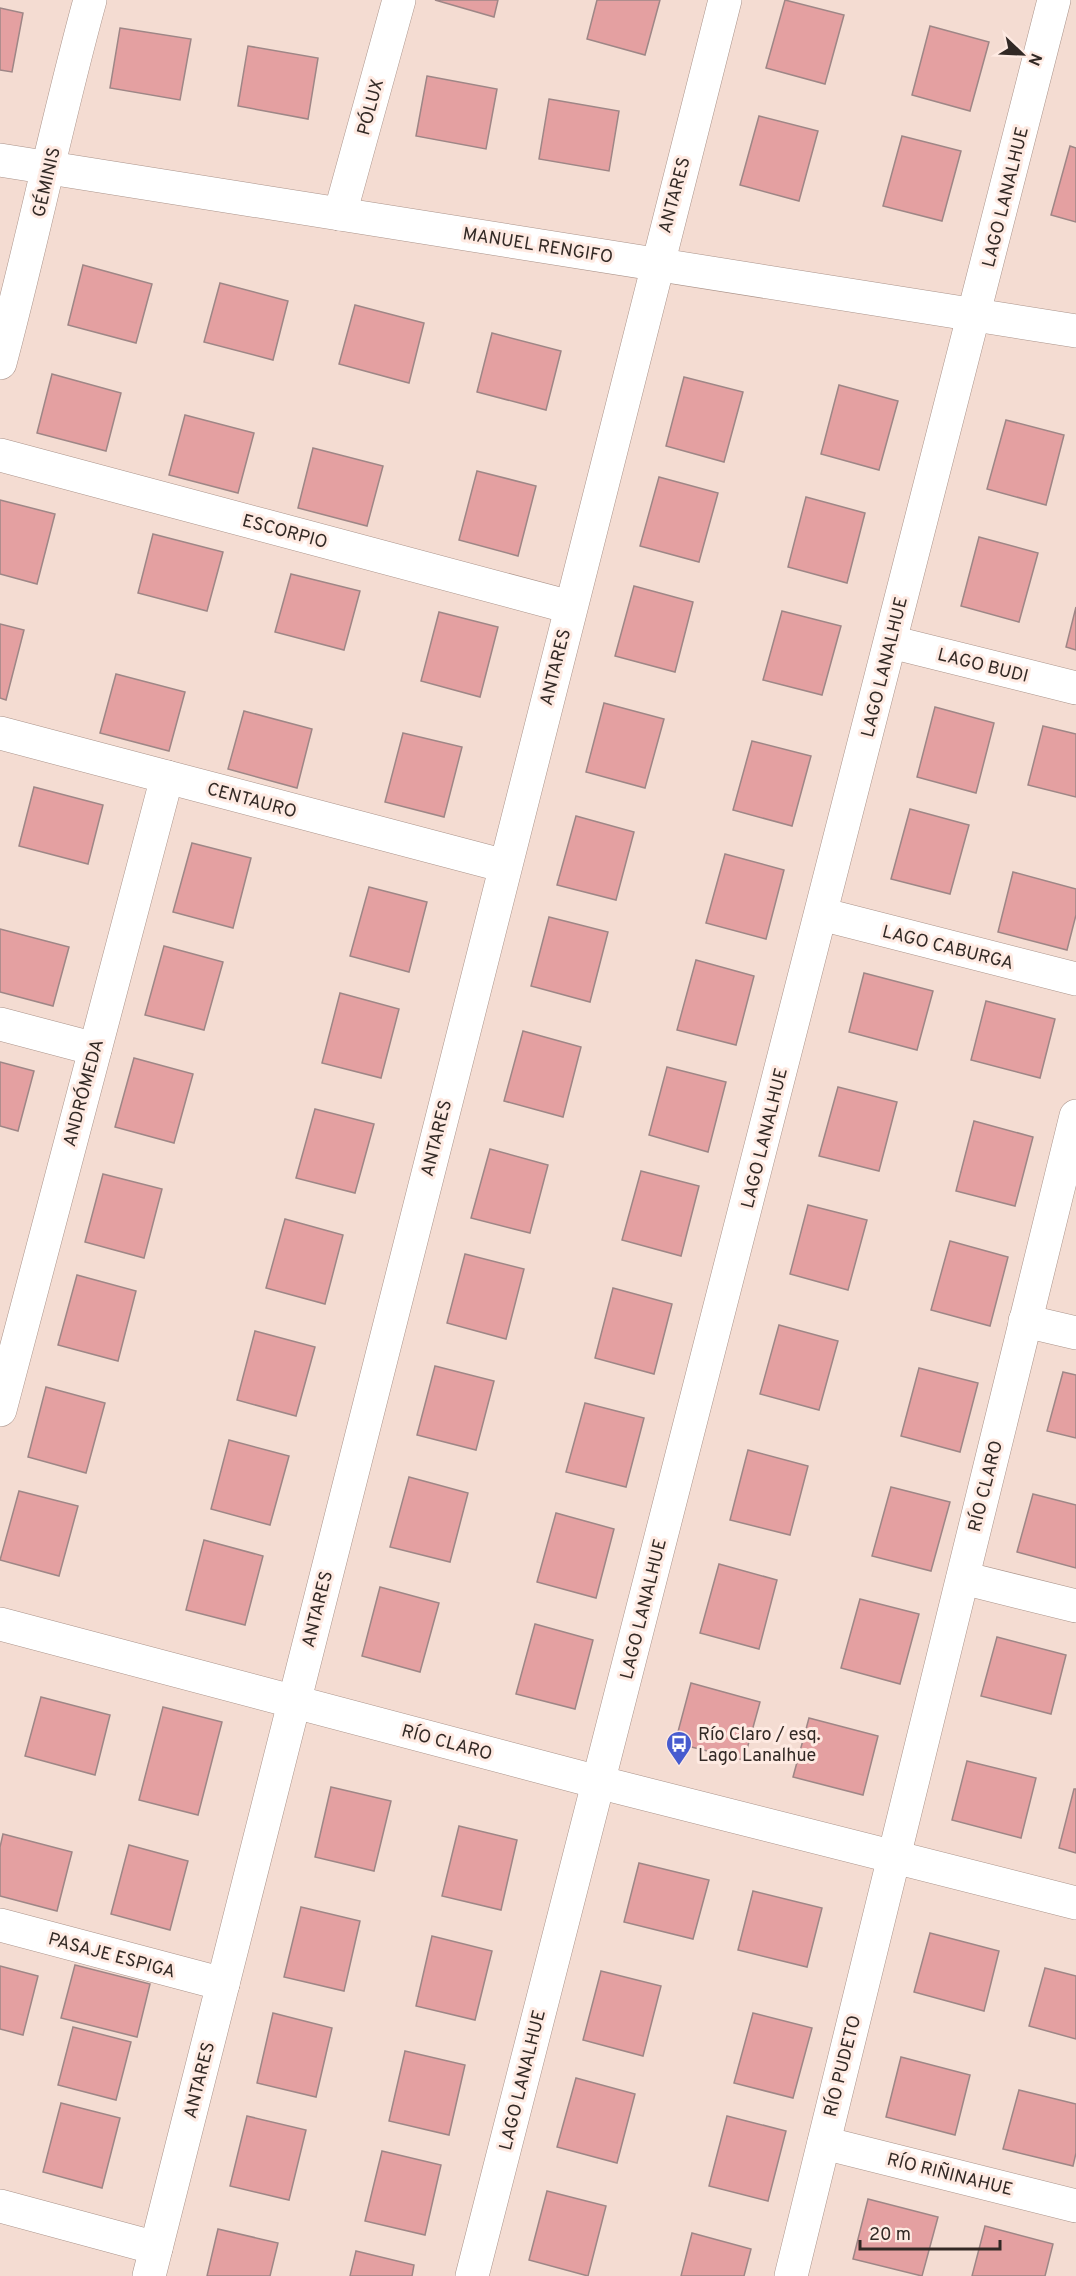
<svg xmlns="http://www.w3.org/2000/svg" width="1076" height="2276" font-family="Overpass,sans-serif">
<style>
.building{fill:#e4a0a1;stroke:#9e8686;stroke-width:1.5}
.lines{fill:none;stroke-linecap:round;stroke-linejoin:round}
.minor-casing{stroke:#aa938a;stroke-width:34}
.tertiary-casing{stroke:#aa938a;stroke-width:34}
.minor{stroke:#fff;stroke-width:33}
.tertiary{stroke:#fff;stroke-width:33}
.labels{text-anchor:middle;stroke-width:6;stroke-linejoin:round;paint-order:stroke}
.street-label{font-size:18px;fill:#322925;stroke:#feeae2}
.poi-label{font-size:18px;fill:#322925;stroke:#feeae2;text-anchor:start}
</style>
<rect width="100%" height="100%" fill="#f4dcd2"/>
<g class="building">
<polygon points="435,0 498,0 494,17"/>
<polygon points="597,0 660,0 645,55 587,39"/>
<polygon points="785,0 844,15 825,84 766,68"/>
<polygon points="0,8 23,13 12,72 0,70"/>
<polygon points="930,26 989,42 970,111 912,95"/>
<polygon points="120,28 191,39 180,100 110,88"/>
<polygon points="248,46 318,58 308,119 238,106"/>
<polygon points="427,76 497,89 486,149 416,136"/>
<polygon points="549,99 619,111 609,171 539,159"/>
<polygon points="759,116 818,131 799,201 740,185"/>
<polygon points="902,136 961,151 942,221 883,206"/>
<polygon points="1070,146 1076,148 1076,222 1051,215"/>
<polygon points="83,265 152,284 136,343 68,325"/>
<polygon points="220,283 288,301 273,360 204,342"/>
<polygon points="355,305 424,323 409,383 339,364"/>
<polygon points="492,333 561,351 546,410 477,392"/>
<polygon points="52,374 121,393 106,451 37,433"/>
<polygon points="684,377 743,392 724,462 666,446"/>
<polygon points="839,385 898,401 879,470 821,454"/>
<polygon points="185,415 254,433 238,493 169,475"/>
<polygon points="1006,420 1064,435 1046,505 987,489"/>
<polygon points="313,448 383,466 367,526 298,508"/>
<polygon points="477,471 536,486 518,556 459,540"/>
<polygon points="659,477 718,493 699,562 640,546"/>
<polygon points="806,497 865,513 847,583 788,567"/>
<polygon points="0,500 55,514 37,584 0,574"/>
<polygon points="153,534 223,552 207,611 138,593"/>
<polygon points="979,537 1038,553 1019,622 961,606"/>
<polygon points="291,574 360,591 344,650 275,632"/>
<polygon points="634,586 693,602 675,672 615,656"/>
<polygon points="1076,607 1076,650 1066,647"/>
<polygon points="782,611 841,626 822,695 763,680"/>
<polygon points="439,612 498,627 480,697 421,681"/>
<polygon points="0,624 24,630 6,700 0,698"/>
<polygon points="116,674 185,692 169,751 100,733"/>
<polygon points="604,703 664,719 645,788 586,772"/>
<polygon points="935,707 994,723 976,793 917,777"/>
<polygon points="244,711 312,729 297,788 228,769"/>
<polygon points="1043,726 1076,734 1076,797 1028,785"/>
<polygon points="403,733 462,747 444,817 385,802"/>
<polygon points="752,741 811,756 792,826 733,810"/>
<polygon points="34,787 103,805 88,864 19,846"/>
<polygon points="910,809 969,825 950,894 891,879"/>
<polygon points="576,816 634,832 616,900 557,885"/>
<polygon points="192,843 251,858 233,928 173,912"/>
<polygon points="725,854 784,870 766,939 706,923"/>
<polygon points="1013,872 1076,889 1076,915 1067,950 998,932"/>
<polygon points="369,887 427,902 409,972 350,956"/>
<polygon points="549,917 608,932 590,1002 531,986"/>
<polygon points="0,929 69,947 53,1006 0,992"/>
<polygon points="164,946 223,962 204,1030 145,1015"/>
<polygon points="696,960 754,976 736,1045 677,1030"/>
<polygon points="864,973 933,991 917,1050 849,1032"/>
<polygon points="340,993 399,1009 381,1078 322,1063"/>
<polygon points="986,1001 1055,1019 1040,1078 971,1060"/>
<polygon points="523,1031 581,1047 563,1117 504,1101"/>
<polygon points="134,1058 193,1074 174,1143 115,1127"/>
<polygon points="0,1062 34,1071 18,1131 0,1126"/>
<polygon points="667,1067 726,1082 708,1152 649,1135"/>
<polygon points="838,1087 897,1102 879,1171 819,1156"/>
<polygon points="315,1109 374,1124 355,1193 296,1178"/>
<polygon points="974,1121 1033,1137 1015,1206 956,1191"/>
<polygon points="490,1149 548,1165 530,1233 471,1218"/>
<polygon points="641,1171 699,1186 681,1256 622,1240"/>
<polygon points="103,1174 162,1189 144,1258 85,1242"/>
<polygon points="808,1205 867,1220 848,1290 790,1274"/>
<polygon points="285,1219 343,1235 325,1304 266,1288"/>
<polygon points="950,1241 1008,1257 990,1326 931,1310"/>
<polygon points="465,1254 524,1269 506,1339 447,1323"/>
<polygon points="77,1275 136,1291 118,1361 58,1345"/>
<polygon points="613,1288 672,1304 654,1374 595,1358"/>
<polygon points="779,1325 838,1341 819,1410 760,1394"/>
<polygon points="255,1331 315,1347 296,1416 237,1400"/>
<polygon points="435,1366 494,1381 476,1450 417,1435"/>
<polygon points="919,1368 978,1383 960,1452 901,1436"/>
<polygon points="1063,1372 1076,1375 1076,1438 1047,1431"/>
<polygon points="46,1387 105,1403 86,1473 28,1457"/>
<polygon points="585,1403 644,1418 626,1487 566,1472"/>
<polygon points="229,1440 289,1456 270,1525 211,1509"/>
<polygon points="748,1450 808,1466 790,1535 730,1520"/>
<polygon points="409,1477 468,1493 450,1562 390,1547"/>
<polygon points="891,1487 950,1502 931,1571 872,1556"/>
<polygon points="19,1491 78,1506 59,1576 0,1560"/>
<polygon points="1033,1494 1076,1505 1076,1568 1017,1552"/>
<polygon points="556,1513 614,1529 596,1598 537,1582"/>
<polygon points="204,1540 263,1556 245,1625 186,1610"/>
<polygon points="719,1564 777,1580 759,1649 700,1633"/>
<polygon points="380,1587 439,1603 420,1672 362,1656"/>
<polygon points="860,1599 919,1614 900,1684 841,1668"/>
<polygon points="535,1624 593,1640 575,1709 516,1694"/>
<polygon points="997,1637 1066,1655 1051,1714 981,1696"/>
<polygon points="691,1683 760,1702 744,1760 675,1743"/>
<polygon points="41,1697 110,1715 95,1775 25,1756"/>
<polygon points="163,1707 222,1722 198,1815 139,1800"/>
<polygon points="809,1718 878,1736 863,1795 793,1777"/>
<polygon points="967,1761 1036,1778 1021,1838 952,1820"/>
<polygon points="331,1787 391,1801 374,1871 315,1857"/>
<polygon points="1074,1789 1076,1789 1076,1853 1059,1848"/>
<polygon points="459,1826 517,1840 501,1910 442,1896"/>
<polygon points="3,1834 72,1852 57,1911 0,1896 0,1847"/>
<polygon points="129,1845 188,1861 170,1930 111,1914"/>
<polygon points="639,1863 709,1880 693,1939 624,1922"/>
<polygon points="753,1891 822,1908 807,1967 738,1950"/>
<polygon points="301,1907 360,1921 344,1991 284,1977"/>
<polygon points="930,1933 999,1951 984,2011 914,1992"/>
<polygon points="432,1936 492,1951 475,2020 416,2006"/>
<polygon points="75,1965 150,1984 137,2037 61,2018"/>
<polygon points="0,1966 38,1976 23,2035 0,2029"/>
<polygon points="1045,1968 1076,1976 1076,2039 1029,2026"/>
<polygon points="601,1971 661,1986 643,2056 583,2040"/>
<polygon points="273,2013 332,2028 316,2097 257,2083"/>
<polygon points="753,2013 812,2028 793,2098 734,2083"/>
<polygon points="73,2027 131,2042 116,2100 58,2085"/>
<polygon points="405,2051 465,2065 449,2135 389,2121"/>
<polygon points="901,2057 970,2075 955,2135 886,2117"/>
<polygon points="576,2078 635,2094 617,2163 557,2147"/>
<polygon points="1019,2090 1076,2104 1076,2153 1073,2166 1003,2149"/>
<polygon points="61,2103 120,2118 102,2188 43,2172"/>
<polygon points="247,2116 306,2130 289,2200 230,2186"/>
<polygon points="727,2116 786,2131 768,2201 709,2186"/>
<polygon points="382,2151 441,2165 425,2235 365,2221"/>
<polygon points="547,2191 606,2206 588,2276 529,2260"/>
<polygon points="868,2199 938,2217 922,2276 853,2259"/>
<polygon points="985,2226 1053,2244 1045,2276 972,2276"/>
<polygon points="218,2229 278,2243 270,2276 207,2276"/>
<polygon points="692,2233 751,2249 744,2276 681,2276"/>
<polygon points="356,2251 414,2265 412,2276 350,2276"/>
</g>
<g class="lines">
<defs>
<g id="minor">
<polyline points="340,214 399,0"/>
<path d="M0,363C32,243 57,120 90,0"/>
<polyline points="0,455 570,607"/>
<polyline points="891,642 1076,688"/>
<polyline points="0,733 505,866"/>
<polyline points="821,914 1076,979"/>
<polyline points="0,1024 95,1049"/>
<polyline points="1025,1321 1076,1333"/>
<polyline points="0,1410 167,777"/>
<polyline points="963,1578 1076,1606"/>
<polyline points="0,1624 598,1782 1076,1903"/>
<polyline points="0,1925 223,1984"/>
<polyline points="824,2143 1076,2206"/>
<polyline points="0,2206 156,2248"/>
<polyline points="149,2276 725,0"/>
<polyline points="472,2276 1054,0"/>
<polyline points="791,2276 1076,1116"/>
</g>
<polyline id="tertiary" points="0,160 1076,331"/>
</defs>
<use href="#minor" class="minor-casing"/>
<use href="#tertiary" class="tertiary-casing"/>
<use href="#minor" class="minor"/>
<use href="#tertiary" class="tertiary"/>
</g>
<defs>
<symbol id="bus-pin" viewBox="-11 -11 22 30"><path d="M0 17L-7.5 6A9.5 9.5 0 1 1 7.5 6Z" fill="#475bcf" stroke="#feeae2"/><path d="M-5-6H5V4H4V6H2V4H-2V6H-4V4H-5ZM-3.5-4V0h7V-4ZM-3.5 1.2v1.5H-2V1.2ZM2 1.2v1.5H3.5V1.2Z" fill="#fff"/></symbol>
</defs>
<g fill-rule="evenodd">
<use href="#bus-pin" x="664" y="1729" width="30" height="40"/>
</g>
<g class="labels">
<g class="street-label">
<text transform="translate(370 107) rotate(-75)" y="6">PÓLUX</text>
<text transform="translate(46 182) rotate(-77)" y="6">GÉMINIS</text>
<text transform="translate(674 195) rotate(-75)" y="6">ANTARES</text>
<text transform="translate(1005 197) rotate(-76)" y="6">LAGO LANALHUE</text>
<text transform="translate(538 245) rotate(9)" y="6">MANUEL RENGIFO</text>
<text transform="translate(285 531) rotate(15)" y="6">ESCORPIO</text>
<text transform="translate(983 665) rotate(14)" y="6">LAGO BUDI</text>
<text transform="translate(555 667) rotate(-76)" y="6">ANTARES</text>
<text transform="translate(884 667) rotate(-76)" y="6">LAGO LANALHUE</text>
<text transform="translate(252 800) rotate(15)" y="6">CENTAURO</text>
<text transform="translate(948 947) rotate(14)" y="6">LAGO CABURGA</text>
<text transform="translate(83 1093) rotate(-75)" y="6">ANDRÓMEDA</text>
<text transform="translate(436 1138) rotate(-76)" y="6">ANTARES</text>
<text transform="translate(764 1138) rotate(-76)" y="6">LAGO LANALHUE</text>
<text transform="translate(985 1486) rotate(-76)" y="6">RÍO CLARO</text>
<text transform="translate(317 1609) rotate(-76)" y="6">ANTARES</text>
<text transform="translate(643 1609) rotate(-76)" y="6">LAGO LANALHUE</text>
<text transform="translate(447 1742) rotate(15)" y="6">RÍO CLARO</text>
<text transform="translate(112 1955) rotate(15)" y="6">PASAJE ESPIGA</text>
<text transform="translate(842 2066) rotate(-76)" y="6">RÍO PUDETO</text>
<text transform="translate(199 2080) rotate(-76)" y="6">ANTARES</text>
<text transform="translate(522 2080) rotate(-76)" y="6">LAGO LANALHUE</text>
<text transform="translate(950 2174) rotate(14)" y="6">RÍO RIÑINAHUE</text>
</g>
<g class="poi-label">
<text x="698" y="1740">Río Claro / esq.<tspan x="698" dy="21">Lago Lanalhue</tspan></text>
</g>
</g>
<g transform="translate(1022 54) rotate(113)" stroke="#feeae2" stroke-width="4.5" paint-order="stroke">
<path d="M0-4.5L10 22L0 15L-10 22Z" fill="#322925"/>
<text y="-9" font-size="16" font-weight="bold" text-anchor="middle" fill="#322925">N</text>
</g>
<path d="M860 2240v9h140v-9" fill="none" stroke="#322925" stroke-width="3"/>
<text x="869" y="2240" font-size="18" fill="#322925" stroke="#feeae2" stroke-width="4.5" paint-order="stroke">20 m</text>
</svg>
